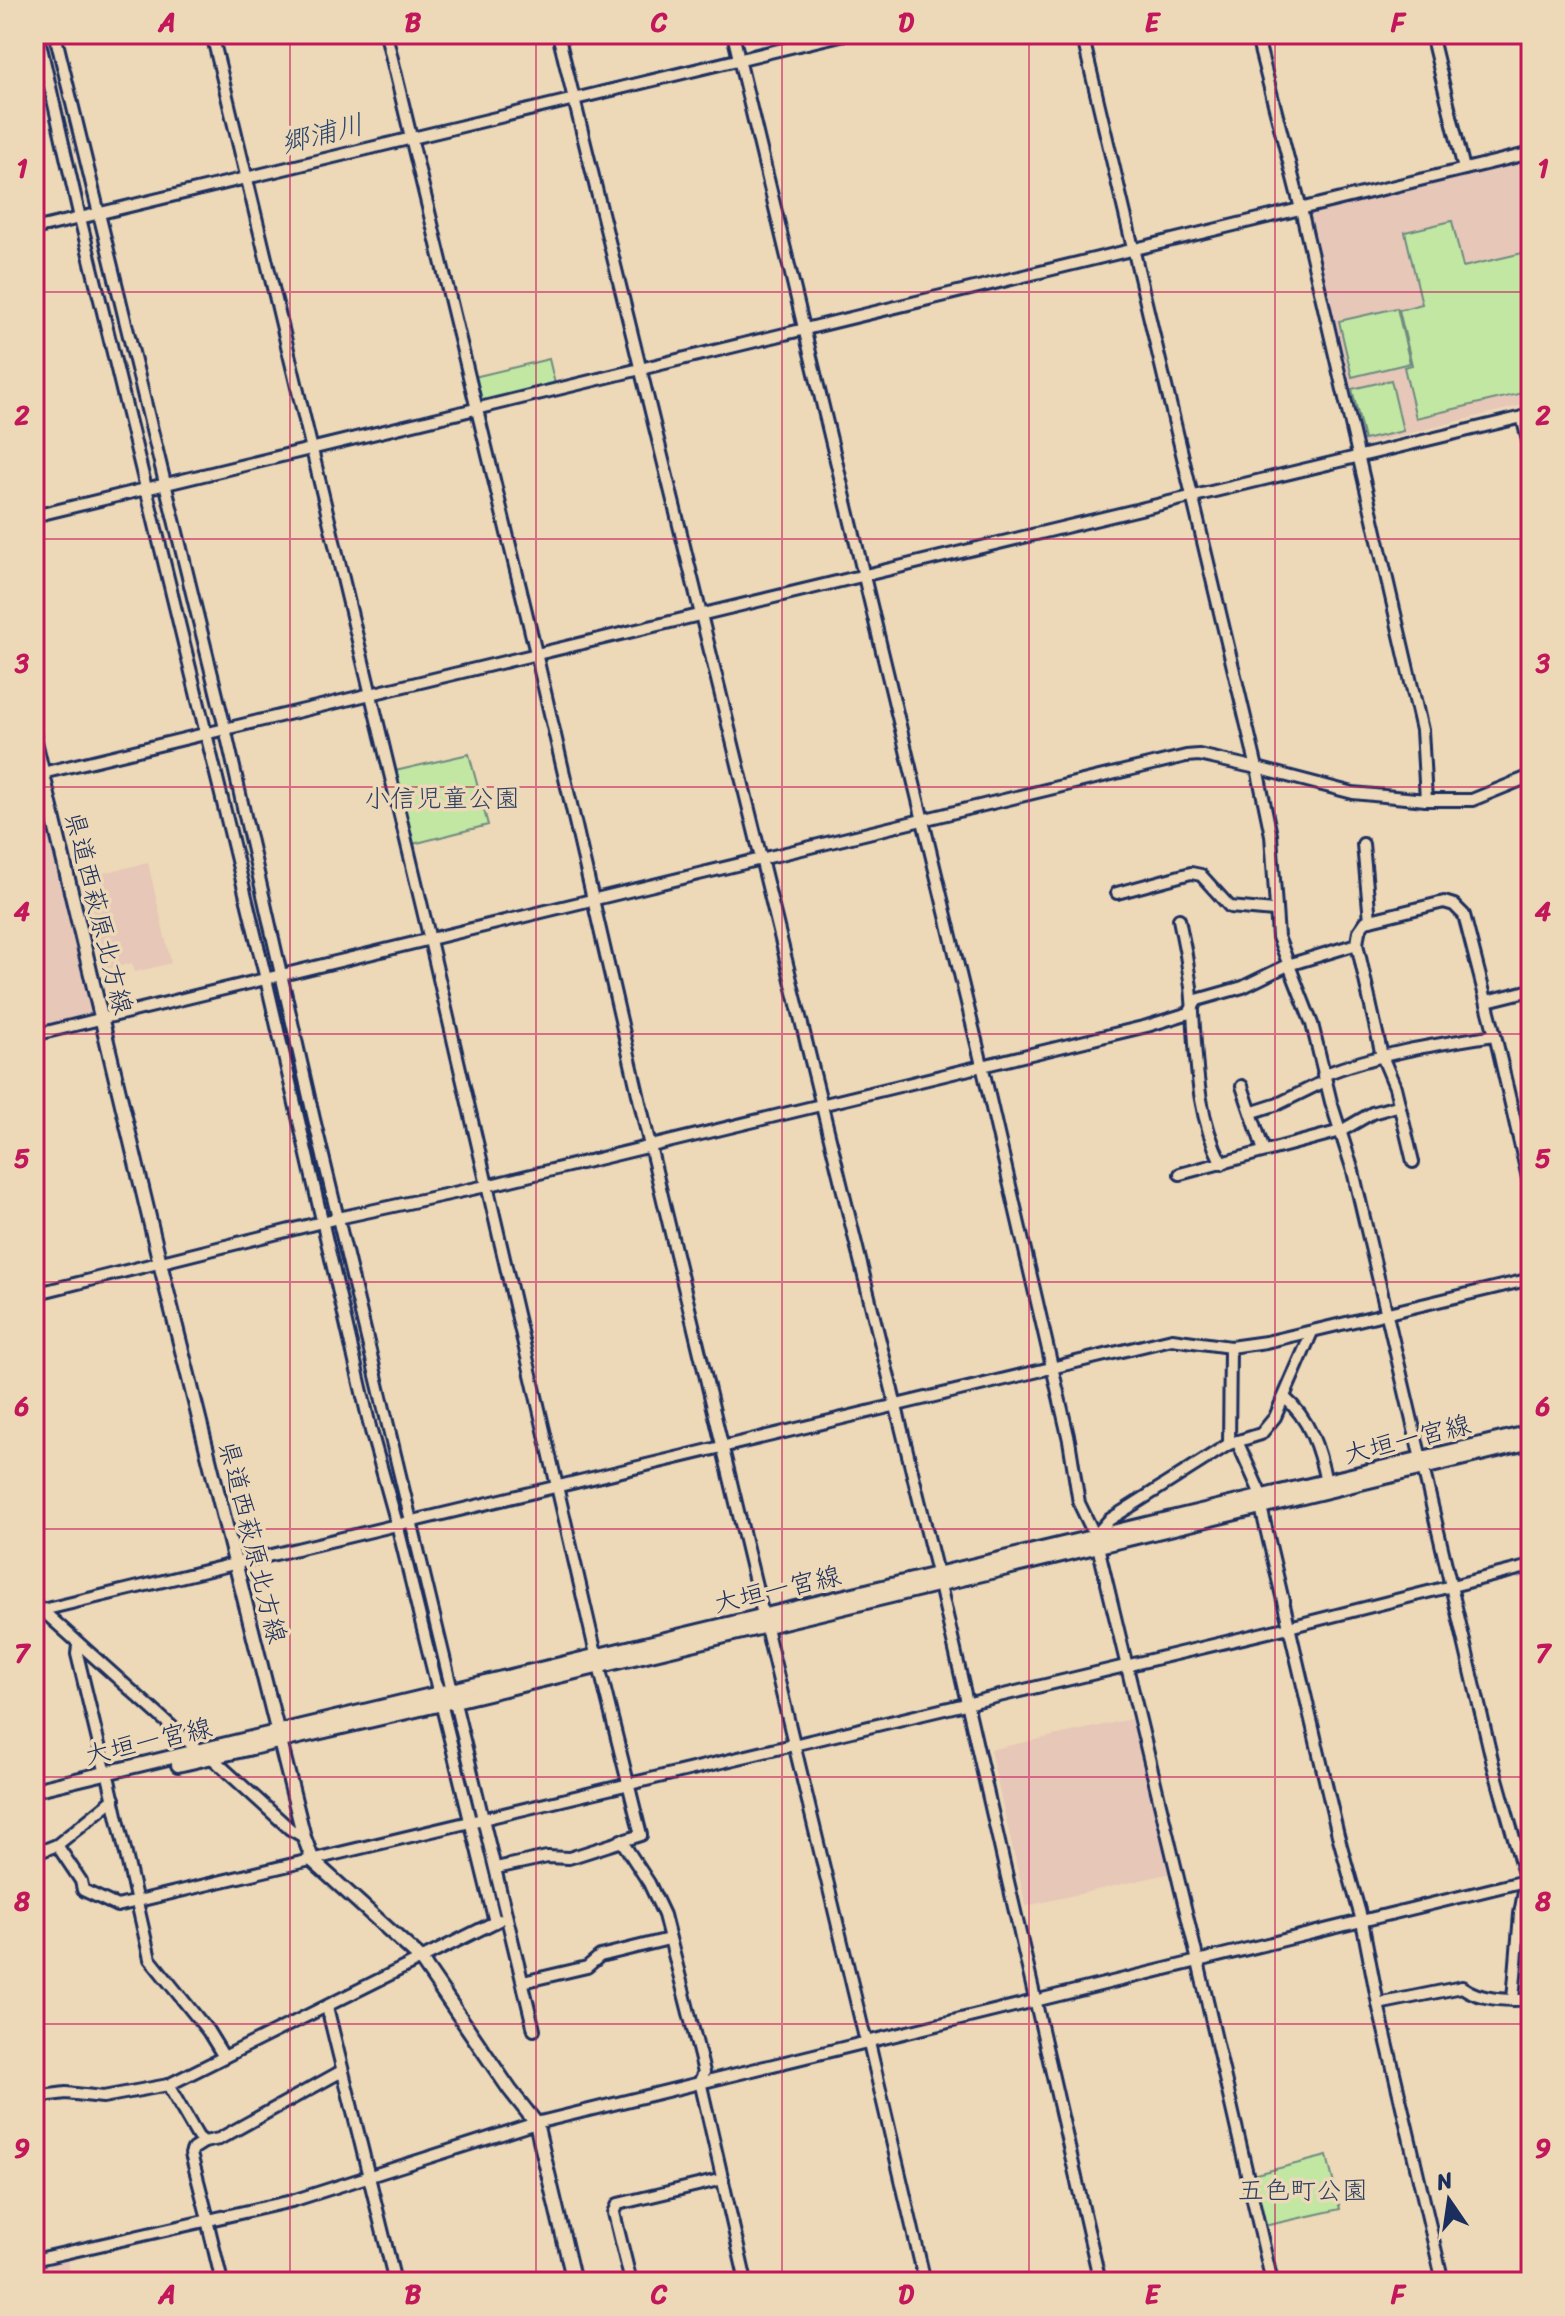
<svg xmlns="http://www.w3.org/2000/svg" width="1565" height="2316" font-family="Sriracha,'Klee One',sans-serif">
<style>
.built{fill:#e6c7b8}
.green{fill:#c1e7a2;stroke:#6e8b80;stroke-width:2}
.lines{fill:none;stroke-linecap:round;stroke-linejoin:round}
.stream{stroke:#558ba8;stroke-width:3}
.minor-casing{stroke:#1b2f5e;stroke-width:16}
.major-casing{stroke:#1b2f5e;stroke-width:18}
.minor{stroke:#edd8b7;stroke-width:10}
.major{stroke:#edd8b7;stroke-width:12}
.grid{fill:none;stroke:#c2185b;stroke-width:2;stroke-opacity:0.55}
.labels{text-anchor:middle;stroke-width:7;stroke-linejoin:round;paint-order:stroke}
.park-label{font-size:26px;fill:#2c4165;stroke:#edd8b7}
.street-label{font-size:26px;fill:#1b2f5e;stroke:#edd8b7}
.water-label{font-size:28px;font-style:italic;fill:#294670;stroke:#edd8b7}
.neatline{fill:none;stroke:#c2185b;stroke-width:3}
.grid-label{font-size:26px;text-anchor:middle;font-weight:bold;fill:#c2185b}
</style>
<rect width="100%" height="100%" fill="#edd8b7"/>
<filter id="ink" filterUnits="userSpaceOnUse"><feTurbulence type="fractalNoise" baseFrequency=".0125" numOctaves="2"/><feDisplacementMap in="SourceGraphic" scale="16" xChannelSelector="R" yChannelSelector="G"/><feConvolveMatrix kernelMatrix="1 2 1 2 8 2 1 2 1" color-interpolation-filters="sRGB"/></filter>
<g filter="url(#ink)">
<g class="built">
<polygon points="1531,160 1531,403 1362,445 1306,215"/>
<polygon points="43,804 93,1015 34,1030 34,806"/>
<polygon points="148,863 171,963 135,972 132,963 107,969 85,877"/>
<polygon points="1131,1719 1171,1873 1026,1906 990,1750"/>
<polygon points="67,2261 71,2282 34,2282 34,2269"/>
</g>
<g class="green">
<polygon points="1452,221 1463,267 1531,251 1531,391 1416,418 1404,367 1412,365 1399,310 1422,304 1405,232"/>
<polygon points="1397,308 1410,363 1352,377 1339,321"/>
<polygon points="549,359 555,384 480,402 474,377"/>
<polygon points="1391,380 1403,431 1364,440 1352,389"/>
<polygon points="469,754 488,825 413,844 395,771"/>
<polygon points="1327,2156 1340,2209 1264,2226 1252,2175"/>
</g>
<g class="lines">
<g class="stream">
<polyline points="745,51 817,34"/>
<polyline points="597,87 730,55"/>
<polyline points="414,132 549,99"/>
<polyline points="250,172 404,134"/>
<polyline points="102,207 236,175"/>
</g>
<defs>
<g id="minor">
<polyline points="38,34 80,218 266,979 371,1431 397,1524 495,1922"/>
<polyline points="55,34 225,728 314,1119 534,2030"/>
<polyline points="212,34 430,940 596,1654 641,1835 569,1858 547,1857 496,1868"/>
<polyline points="386,34 536,653 650,1146 864,2034 870,2047 925,2282"/>
<polyline points="558,34 940,1585 1100,2282"/>
<polyline points="733,34 982,1065 1069,1440 1079,1503 1095,1536 1109,1520 1229,1444 1261,1434 1275,1417 1312,1332"/>
<polyline points="1082,34 1257,768 1271,835 1278,937 1312,1024 1331,1102 1353,1171 1493,1764 1526,1881 1520,1914 1513,2000"/>
<polyline points="1256,34 1301,209 1422,730 1426,800"/>
<polyline points="1431,34 1464,169"/>
<polyline points="34,229 845,34"/>
<polyline points="1522,417 1531,452"/>
<polyline points="34,516 1531,153"/>
<polyline points="34,775 1531,415"/>
<polyline points="1363,844 1370,920"/>
<polyline points="1117,893 1191,873 1201,875 1230,907 1274,911"/>
<path d="M1179,919C1184,942 1188,965 1191,987C1197,1049 1193,1108 1222,1164"/>
<polyline points="1487,1001 1531,990"/>
<polyline points="34,1035 1186,756 1199,755 1257,768 1353,793 1426,800 1472,800 1531,776"/>
<path d="M1323,1075C1378,1053 1438,1044 1495,1035"/>
<polyline points="1242,1086 1264,1151"/>
<polyline points="1253,1112 1278,1104 1325,1081"/>
<polyline points="1413,1162 1395,1087 1382,1056 1357,944 1359,931 1366,921 1444,902 1454,905 1464,915 1495,1035 1531,1191"/>
<polyline points="1180,1174 1341,1131 1372,1113 1397,1106"/>
<polyline points="34,1294 338,1218 486,1186 1147,1026 1189,1013 1197,1000 1243,987 1288,965 1357,944"/>
<path d="M1284,1397C1310,1419 1319,1449 1326,1482"/>
<polyline points="1237,1441 1262,1497 1261,1507 1338,1835 1362,1921 1378,2004 1443,2282"/>
<polyline points="1229,1444 1230,1347"/>
<polyline points="1097,1542 1196,1953 1272,2282"/>
<polyline points="34,1603 200,1752 212,1758 290,1829 304,1837"/>
<polyline points="34,1612 1172,1339 1230,1347 1266,1342 1531,1279"/>
<polyline points="78,1645 77,1654 106,1774"/>
<polyline points="109,1780 150,1959 208,2031 224,2057"/>
<polyline points="621,1840 649,1883 664,1915 704,2072 700,2081 746,2282"/>
<polyline points="57,1845 81,1881 83,1890 117,1906 1289,1627 1531,1566"/>
<polyline points="34,1854 57,1845 114,1799"/>
<polyline points="523,1982 587,1967 600,1956 669,1939"/>
<path d="M1378,2004L1462,1987C1481,2001 1508,2000 1531,2000"/>
<polyline points="327,2007 395,2282"/>
<polyline points="168,2085 198,2137 204,2142 219,2139 342,2071"/>
<polyline points="34,2097 66,2093 103,2097 168,2085 499,1920"/>
<polyline points="204,2142 193,2149 191,2154 208,2219"/>
<polyline points="207,2220 222,2282"/>
<polyline points="34,2260 292,2201 536,2123 1529,1880"/>
<polyline points="631,2282 614,2213 618,2204 723,2179"/>
</g>
<g id="major">
<polyline points="34,737 160,1263 304,1837 313,1861 419,1957 510,2090 536,2123 574,2282"/>
<polyline points="178,1765 455,1701 1531,1442"/>
<polyline points="34,1790 1531,1432"/>
</g>
</defs>
<use href="#minor" class="minor-casing"/>
<use href="#major" class="major-casing"/>
<use href="#minor" class="minor"/>
<use href="#major" class="major"/>
</g>
</g>
<path class="grid" d="M290,34V2282M536,34V2282M782,34V2282M1029,34V2282M1275,34V2282M34,292H1531M34,539H1531M34,787H1531M34,1034H1531M34,1282H1531M34,1529H1531M34,1777H1531M34,2024H1531"/>
<g class="labels">
<g class="park-label">
<text x="442" y="807">小信児童公園</text>
<text x="1303" y="2199">五色町公園</text>
</g>
<g class="street-label">
<text transform="translate(99 913) rotate(76)" y="9">県道西萩原北方線</text>
<text transform="translate(1407 1439) rotate(-14)" y="9">大垣一宮線</text>
<text transform="translate(253 1542) rotate(76)" y="9">県道西萩原北方線</text>
<text transform="translate(777 1589) rotate(-13)" y="9">大垣一宮線</text>
<text transform="translate(148 1741) rotate(-13)" y="9">大垣一宮線</text>
</g>
<g class="water-label">
<text transform="translate(322 133) rotate(-14)" y="10">郷浦川</text>
</g>
</g>
<rect width="1565" height="2316" fill="none" stroke="#edd8b7" stroke-width="88"/>
<g transform="translate(1449 2200) rotate(347)" stroke="#edd8b7" stroke-width="6" paint-order="stroke">
<path d="M0-6L14 30L0 20L-14 30Z" fill="#1b2f5e"/>
<text y="-12" font-size="22" font-weight="bold" text-anchor="middle" fill="#1b2f5e">N</text>
</g>
<rect x="44" y="44" width="1477" height="2228" class="neatline"/>
<g class="grid-label">
<text x="167" y="31">A</text>
<text x="413" y="31">B</text>
<text x="659" y="31">C</text>
<text x="906" y="31">D</text>
<text x="1152" y="31">E</text>
<text x="1398" y="31">F</text>
<text x="22" y="177">1</text>
<text x="1543" y="177">1</text>
<text x="22" y="424">2</text>
<text x="1543" y="424">2</text>
<text x="22" y="672">3</text>
<text x="1543" y="672">3</text>
<text x="22" y="920">4</text>
<text x="1543" y="920">4</text>
<text x="22" y="1167">5</text>
<text x="1543" y="1167">5</text>
<text x="22" y="1415">6</text>
<text x="1543" y="1415">6</text>
<text x="22" y="1662">7</text>
<text x="1543" y="1662">7</text>
<text x="22" y="1910">8</text>
<text x="1543" y="1910">8</text>
<text x="22" y="2157">9</text>
<text x="1543" y="2157">9</text>
<text x="167" y="2303">A</text>
<text x="413" y="2303">B</text>
<text x="659" y="2303">C</text>
<text x="906" y="2303">D</text>
<text x="1152" y="2303">E</text>
<text x="1398" y="2303">F</text>
</g>
</svg>
